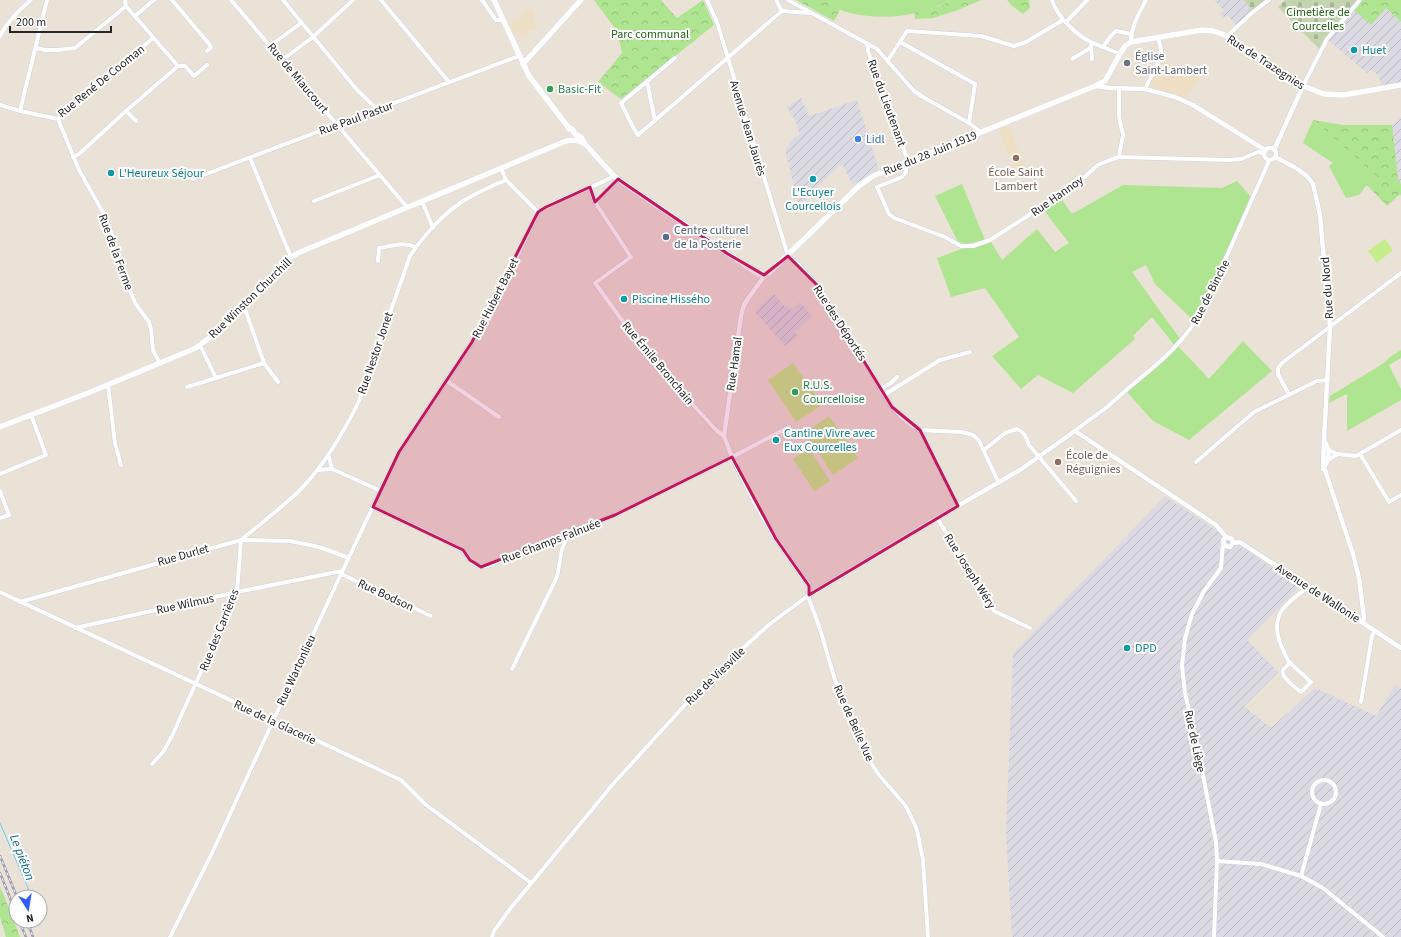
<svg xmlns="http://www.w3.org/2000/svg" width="1401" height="937" font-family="'Source Sans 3',sans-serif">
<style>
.industrial{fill:url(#industrial-furrows)}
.education{fill:#eedfc5}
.grass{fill:#afe490}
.forest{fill:url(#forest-crowns)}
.cemetery{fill:url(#cemetery-stones)}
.pitch{fill:#c6ed8b}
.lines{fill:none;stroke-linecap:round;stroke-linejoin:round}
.stream{stroke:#64d0f3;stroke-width:1}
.minor-casing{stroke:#cdd1e1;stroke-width:5}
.tertiary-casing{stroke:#cdd1e1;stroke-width:5.5}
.secondary-casing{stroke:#cdd1e1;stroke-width:6}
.minor{stroke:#fff;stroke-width:4}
.tertiary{stroke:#fff;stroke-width:4.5}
.secondary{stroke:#fff;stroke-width:5.5}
.rail-casing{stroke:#9a9eb2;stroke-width:2.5}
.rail{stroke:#fff;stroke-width:1;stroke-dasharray:3;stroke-linecap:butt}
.marked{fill:#c2185b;fill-opacity:0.2;stroke:#c2185b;stroke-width:3;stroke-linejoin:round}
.culture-dot{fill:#0f9aa8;stroke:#fff;stroke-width:1.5}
.worship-dot{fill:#6b7280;stroke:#fff;stroke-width:1.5}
.leisure-dot{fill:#2e9e5b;stroke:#fff;stroke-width:1.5}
.shop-dot{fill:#3f7fe0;stroke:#fff;stroke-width:1.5}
.education-dot{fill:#8d6e63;stroke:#fff;stroke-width:1.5}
.service-dot{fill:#5c6f8a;stroke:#fff;stroke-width:1.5}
.labels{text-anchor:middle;stroke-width:4;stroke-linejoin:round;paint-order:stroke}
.park-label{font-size:12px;fill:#286516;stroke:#fff}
.culture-label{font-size:12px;fill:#0d838f;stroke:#fff;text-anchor:start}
.worship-label{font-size:12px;fill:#5b616d;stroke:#fff;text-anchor:start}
.street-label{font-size:12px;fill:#272727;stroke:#fff}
.leisure-label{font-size:12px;fill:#27864d;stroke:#fff;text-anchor:start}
.shop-label{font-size:12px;fill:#366cbe;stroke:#fff;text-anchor:start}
.education-label{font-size:12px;fill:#785e54;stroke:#fff}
.service-label{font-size:12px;fill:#4e5e75;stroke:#fff;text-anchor:start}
.water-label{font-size:13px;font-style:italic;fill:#086b9a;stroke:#fff}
</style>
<defs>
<pattern id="industrial-furrows" width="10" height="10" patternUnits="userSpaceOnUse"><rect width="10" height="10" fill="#dbd9e2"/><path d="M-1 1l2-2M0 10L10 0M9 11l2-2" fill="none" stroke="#bcbac2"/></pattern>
<pattern id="forest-crowns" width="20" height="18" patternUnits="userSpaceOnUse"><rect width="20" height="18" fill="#afe490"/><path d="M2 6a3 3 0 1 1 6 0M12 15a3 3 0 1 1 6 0" fill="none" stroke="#97c47c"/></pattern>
<pattern id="cemetery-stones" width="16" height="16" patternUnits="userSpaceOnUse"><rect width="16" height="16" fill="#c2d5ae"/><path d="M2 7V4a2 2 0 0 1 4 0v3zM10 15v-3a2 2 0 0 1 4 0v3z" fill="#a7b796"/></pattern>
</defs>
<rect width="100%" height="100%" fill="#ebe2d7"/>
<g class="industrial">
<polygon points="1214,0 1244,0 1253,12 1237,26 1227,15 1225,18 1221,14 1224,10"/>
<polygon points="1386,8 1401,22 1401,85 1382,88 1379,75 1370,70 1367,73 1327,39 1353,9"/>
<polygon points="801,98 809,116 857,100 879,170 853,185 842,164 829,175 799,207 785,150 794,137 800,135 795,120 787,107"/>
<polygon points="1401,117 1401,184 1398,179 1392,125"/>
<polygon points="774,294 785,307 788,305 790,310 800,302 812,317 795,331 798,337 785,346 755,312 761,305"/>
<polygon points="1165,496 1300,586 1247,640 1278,672 1244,706 1271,728 1315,688 1376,716 1395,685 1401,688 1401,937 1012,937 1006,831 1013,653"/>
</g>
<g class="education">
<polygon points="532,9 534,15 536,29 527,31 528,36 522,39 518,31 513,33 509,23"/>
<polygon points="1163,60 1168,64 1207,69 1185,99 1149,88 1154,72"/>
<polygon points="1008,125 1029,176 1016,181 1011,168 1013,166 998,129"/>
</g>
<g class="grass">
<path d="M826,0H951C922,16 883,21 851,13C847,12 842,11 839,9C835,7 831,3 826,0Z"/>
<polygon points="1313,120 1375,175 1359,195 1346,198 1329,166 1333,163 1303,143"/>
<polygon points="1237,181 1251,197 1207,295 1193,320 1155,284 1146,265 1132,272 1181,340 1175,346 1152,317 1133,336 1135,339 1073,393 1038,375 1021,389 992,356 1019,337 985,288 951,297 937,258 961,249 991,242 1002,260 1037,229 1055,252 1069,243 1043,209 1061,198 1072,214 1123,185 1222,188"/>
<polygon points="962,184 985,240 965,244 958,242 935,196"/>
<polygon points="1243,341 1272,371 1189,440 1153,421 1126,391 1167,358 1178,346 1209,379"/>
<polygon points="1401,350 1401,358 1389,365 1401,389 1401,400 1347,431 1347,394 1329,403 1330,396 1384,363 1390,357"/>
</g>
<g class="forest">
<polygon points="594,0 661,0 677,18 703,0 714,25 621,99 598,82 622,53 617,31"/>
<polygon points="796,0 826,0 840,10 834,21"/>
<polygon points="951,0 981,0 958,10 933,18 915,19 914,13 940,6"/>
<polygon points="1007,0 1029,0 1030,8 1023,14 1012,6"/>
<polygon points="1360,0 1401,0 1401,22 1386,8 1371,25 1353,9"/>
<polygon points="1313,120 1344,125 1392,125 1398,179 1401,184 1401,196 1400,194 1387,206 1367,185 1375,175"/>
<polygon points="0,887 2,891 20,937 6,937 0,917"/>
</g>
<g class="cemetery">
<polygon points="1244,0 1269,0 1253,12"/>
<polygon points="1285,0 1360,0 1327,39 1321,51 1278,7"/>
</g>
<g class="pitch">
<polygon points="1385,239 1393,250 1377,263 1368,251"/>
<polygon points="793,363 822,405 796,422 768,380"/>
<polygon points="829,416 858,458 833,475 805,433"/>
<polygon points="809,448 830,481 814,491 793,459"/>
</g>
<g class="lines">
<polyline class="stream" points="0,823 28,888 29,897"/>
<defs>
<g id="minor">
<polyline points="125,0 126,6 178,66"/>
<polyline points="172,0 210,45 211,48 207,51"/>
<polyline points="231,0 407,207"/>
<polyline points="283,0 358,91 378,110"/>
<polyline points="381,0 449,82"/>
<polyline points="482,0 496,20 503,20"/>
<polyline points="707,0 717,22 788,256 798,264 818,286 854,343 884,395 892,407 901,417 912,426 920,430 961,432 973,435 979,441 999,483"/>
<polyline points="776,0 782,11"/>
<polyline points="788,0 877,49 914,91 923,97 969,123 981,132"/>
<path d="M1052,0C1057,17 1077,36 1093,43C1102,47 1111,50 1120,54"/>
<polyline points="782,11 809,13"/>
<polyline points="135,16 154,0"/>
<polyline points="1066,22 1087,0"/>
<path d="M0,36C7,22 19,10 31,0"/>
<polyline points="1227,36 1253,12 1269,0"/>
<polyline points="900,42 975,84 969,123"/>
<path d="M1131,42C1131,26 1139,14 1146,0"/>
<polyline points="867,43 868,51 907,158 906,172 902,177 877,187 889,214 894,218 945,237 961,246 973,246 990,240 1073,187 1098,165 1110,160 1119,157 1228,160 1241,159 1258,152 1264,153"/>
<polyline points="270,46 301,23"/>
<polyline points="1091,46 1092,59"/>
<polyline points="1103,47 1110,37 1116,31 1131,34"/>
<polyline points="36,48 45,50 57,50 75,48 126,6"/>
<polyline points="675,58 621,103 632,125 638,135 782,11"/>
<polyline points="1072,59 1090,48 1093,43"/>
<polyline points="282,60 313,37 353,0"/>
<polyline points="888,60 907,31 981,36 1014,46 1026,42 1063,20"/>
<polyline points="178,66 185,66 194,76 207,65"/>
<polyline points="647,81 655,121"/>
<polyline points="1303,86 1327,39 1360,0"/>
<polyline points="1119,88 1119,117 1123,135 1119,157"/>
<polyline points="1145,89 1161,56 1161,49 1158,37"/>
<polyline points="0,105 20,111 58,119 153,38"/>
<polyline points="20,111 47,0"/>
<polyline points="58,119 79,170 105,216 111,232 113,247 135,303 149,322 151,329 153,350 160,364"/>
<polyline points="136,121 126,111 178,66"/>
<polyline points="73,157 79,154 126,111"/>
<polyline points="250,158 291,257"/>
<polyline points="501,168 506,180 538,212"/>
<polyline points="193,179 519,56"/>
<polyline points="590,187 595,202 631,257 595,283 645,352 717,431 724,436"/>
<polyline points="314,201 380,175"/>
<polyline points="422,201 433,228"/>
<polyline points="595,202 618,179"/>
<path d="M538,212C562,196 590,190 614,176"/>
<path d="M378,261L379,248C393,246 402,241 416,247"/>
<polyline points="244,306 264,363 278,382"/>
<polyline points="200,345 216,378"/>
<polyline points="447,381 499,417"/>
<polyline points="108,385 115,443 121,465"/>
<polyline points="187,387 264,363"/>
<polyline points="881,389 891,383 897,377"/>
<polyline points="884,395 940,360 970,352"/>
<polyline points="1289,395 1278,374 1278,368 1282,363 1401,273"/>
<polyline points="920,430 958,506"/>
<path d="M1075,431C1085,422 1096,416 1107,407C1115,400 1123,393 1132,385C1162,361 1187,340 1205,305L1269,161"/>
<path d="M984,450L1005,433L1017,429C1024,432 1027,437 1029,445L1076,501"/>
<polyline points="1328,450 1338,454 1356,456 1401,430"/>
<polyline points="1360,454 1389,502 1401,495"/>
<polyline points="329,457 332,469 381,491"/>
<polyline points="1323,457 1328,460 1338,454"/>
<polyline points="1196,462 1254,412 1317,381 1328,380"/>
<polyline points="318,470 332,469"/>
<polyline points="0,474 46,455 31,415"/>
<polyline points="0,491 9,515 0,518"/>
<path d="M373,507C402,521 432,533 460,549C472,555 469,568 487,566L615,515L732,457L789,427"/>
<polyline points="937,518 994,611 1030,628"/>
<polyline points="341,574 431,616"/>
<polyline points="0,592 401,780 425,804 531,883"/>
<polyline points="809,595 809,599 820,629 835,680 863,751 879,775 905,805 910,814 917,830 923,860 928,937"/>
<polyline points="20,602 241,540 290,541 319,547 349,558"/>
<polyline points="75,628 237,592 342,571"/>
<path d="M1290,663C1285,656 1283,650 1280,643C1270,613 1286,604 1308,587"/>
<path d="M1290,663L1311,682L1301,692C1296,688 1280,677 1283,670C1284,668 1288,665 1290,663Z"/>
<polyline points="512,669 557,577 562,549 568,535"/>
<polyline points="1361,702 1372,636 1375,631"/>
<path d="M152,764L163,752L172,736L237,592L241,540C260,524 280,509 298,492C324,466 343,434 359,401L410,256C421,239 442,215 459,204C473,194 490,187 506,180"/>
<circle cx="1324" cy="792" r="12"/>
<polyline points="1217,861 1261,864 1301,876 1323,888 1383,937"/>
<polyline points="1301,876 1321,804"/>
<polyline points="170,937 212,853 341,574 399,452 472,342 505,282 538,212"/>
<polyline points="492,937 494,931 510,909 613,784 703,685 733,657 771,623 809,595"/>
<polyline points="1214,937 1217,861 1216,842 1198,750 1185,693 1182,666 1185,638 1192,614 1204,591 1221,568 1223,543"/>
</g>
<g id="tertiary">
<polyline points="1095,86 1110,88 1145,89 1175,97 1193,105 1265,150"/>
<circle cx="1270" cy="154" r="6"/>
<polyline points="1274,150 1303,86"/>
<polyline points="1275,157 1296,168 1307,176 1313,184 1320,215 1330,327 1324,440"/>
<polyline points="764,275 763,278 749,297 744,305 741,316 724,436 732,457 755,503 776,539 809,586 809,595"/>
<polyline points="1323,469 1328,460 1329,450 1324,440 1323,466 1326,473 1353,554 1359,578 1364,618 1362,622"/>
<polyline points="1226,537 1223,540 1225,546 1230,547 1233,543"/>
<polyline points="1226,537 1232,539 1233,543"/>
<polyline points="1233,543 1240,542 1249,548 1401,648"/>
<polyline points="809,595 937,518 1020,470 1075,431 1216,525 1226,537"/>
</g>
<g id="secondary">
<polyline points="494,0 529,76 568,127 569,129"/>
<polyline points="523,64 581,0"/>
<polyline points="568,127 572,129 575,134 581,137 585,144 614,176 626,185 758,274 764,275 769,273 860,185 873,176 1095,86 1105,81 1120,54 1125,46 1131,42 1202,30 1214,31 1227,36 1303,86 1324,94 1344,95 1401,85"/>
<polyline points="0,427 88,393 196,348 221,329 235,316 285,261 298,253 566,141 576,140 585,144"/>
</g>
</defs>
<use href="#minor" class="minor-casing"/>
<use href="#tertiary" class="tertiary-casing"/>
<use href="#secondary" class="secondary-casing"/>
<use href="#minor" class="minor"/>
<use href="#tertiary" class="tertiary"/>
<use href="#secondary" class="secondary"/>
<defs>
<g id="rail">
<polyline points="0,856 17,897"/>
<polyline points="0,873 16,913"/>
<polyline points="19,921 26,937"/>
<polyline points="27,921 33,937"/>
</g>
</defs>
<use href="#rail" class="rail-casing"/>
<use href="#rail" class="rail"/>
</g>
<path class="marked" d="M618,179L728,254L764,275L788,256L818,286L892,407L920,430L958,506L809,595V586L776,539L732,457L615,515L481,567L470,560L463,550L373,507L399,452L472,342L538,212L546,207L590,187L595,202Z"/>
<g class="culture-dot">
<circle cx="1354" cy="50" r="4"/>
<circle cx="111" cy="173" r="4"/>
<circle cx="813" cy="179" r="4"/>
<circle cx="624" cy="299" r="4"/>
<circle cx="776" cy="440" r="4"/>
<circle cx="1127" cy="648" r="4"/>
</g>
<circle class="worship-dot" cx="1127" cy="63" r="4"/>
<g class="leisure-dot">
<circle cx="550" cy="89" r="4"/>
<circle cx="795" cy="392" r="4"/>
</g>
<circle class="shop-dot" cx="858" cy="139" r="4"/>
<g class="education-dot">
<circle cx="1016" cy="158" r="4"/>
<circle cx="1058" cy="462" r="4"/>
</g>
<circle class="service-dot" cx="666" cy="237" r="4"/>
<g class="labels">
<g class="park-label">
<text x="1318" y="16">Cimetière de<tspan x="1318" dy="14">Courcelles</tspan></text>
<text x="650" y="38">Parc communal</text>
</g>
<g class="culture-label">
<text x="1362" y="54">Huet</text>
<text x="119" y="177">L'Heureux Séjour</text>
<text x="813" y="196" text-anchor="middle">L'Ecuyer<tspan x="813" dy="14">Courcellois</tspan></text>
<text x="632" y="303">Piscine Hissého</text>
<text x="784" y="437">Cantine Vivre avec<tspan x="784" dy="14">Eux Courcelles</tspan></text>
<text x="1135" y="652">DPD</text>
</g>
<g class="worship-label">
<text x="1135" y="60">Église<tspan x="1135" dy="14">Saint-Lambert</tspan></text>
</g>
<g class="street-label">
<text transform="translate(1266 62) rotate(33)" y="4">Rue de Trazegnies</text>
<text transform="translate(298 78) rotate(50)" y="4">Rue de Miaucourt</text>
<text transform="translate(101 81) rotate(-39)" y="4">Rue René De Cooman</text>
<text transform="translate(887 103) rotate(70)" y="4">Rue du Lieutenant</text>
<text transform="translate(356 118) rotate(-20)" y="4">Rue Paul Pastur</text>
<text transform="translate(748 128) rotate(73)" y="4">Avenue Jean Jaurès</text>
<text transform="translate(930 153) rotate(-22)" y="4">Rue du 28 Juin 1919</text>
<text transform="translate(1057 196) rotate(-35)" y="4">Rue Hannoy</text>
<text transform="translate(116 252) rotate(70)" y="4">Rue de la Ferme</text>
<text transform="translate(1327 288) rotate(-94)" y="4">Rue du Nord</text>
<text transform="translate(1210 292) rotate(-63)" y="4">Rue de Binche</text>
<text transform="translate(250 298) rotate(-44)" y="4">Rue Winston Churchill</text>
<text transform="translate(495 298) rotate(-63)" y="4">Rue Hubert Bayet</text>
<text transform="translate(840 323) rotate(57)" y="4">Rue des Déportés</text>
<text transform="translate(375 353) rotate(-71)" y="4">Rue Nestor Jonet</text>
<text transform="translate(658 363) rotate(50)" y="4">Rue Émile Bronchain</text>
<text transform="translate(734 364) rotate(-82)" y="4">Rue Hamal</text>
<text transform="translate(551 541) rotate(-21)" y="4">Rue Champs Falnuée</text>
<text transform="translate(183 555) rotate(-16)" y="4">Rue Durlet</text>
<text transform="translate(970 571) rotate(58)" y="4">Rue Joseph Wéry</text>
<text transform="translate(1318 593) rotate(33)" y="4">Avenue de Wallonie</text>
<text transform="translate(386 595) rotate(25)" y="4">Rue Bodson</text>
<text transform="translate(185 604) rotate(-12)" y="4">Rue Wilmus</text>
<text transform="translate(219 630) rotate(-68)" y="4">Rue des Carrières</text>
<text transform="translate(296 670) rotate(-65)" y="4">Rue Wartonlieu</text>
<text transform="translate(715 676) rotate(-44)" y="4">Rue de Viesville</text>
<text transform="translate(275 722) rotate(25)" y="4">Rue de la Glacerie</text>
<text transform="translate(854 723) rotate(66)" y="4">Rue de Belle Vue</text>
<text transform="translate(1195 741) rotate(78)" y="4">Rue de Liège</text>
</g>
<g class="leisure-label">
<text x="558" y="93">Basic-Fit</text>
<text x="803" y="389">R.U.S.<tspan x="803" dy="14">Courcelloise</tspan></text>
</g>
<g class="shop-label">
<text x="866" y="143">Lidl</text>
</g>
<g class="education-label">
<text x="1016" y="176">École Saint<tspan x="1016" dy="14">Lambert</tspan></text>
<text x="1066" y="459" text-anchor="start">École de<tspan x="1066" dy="14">Réguignies</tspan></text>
</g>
<g class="service-label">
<text x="674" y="234">Centre culturel<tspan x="674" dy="14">de la Posterie</tspan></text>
</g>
<g class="water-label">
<text transform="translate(23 857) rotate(69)" y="5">Le piéton</text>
</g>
</g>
<g transform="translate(28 909) rotate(168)"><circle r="19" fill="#ffffff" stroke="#a9a9a9"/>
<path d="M0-3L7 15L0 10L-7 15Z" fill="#305cff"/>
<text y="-6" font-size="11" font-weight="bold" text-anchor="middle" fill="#272727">N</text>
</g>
<path d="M10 26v6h101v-6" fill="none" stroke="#272727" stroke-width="2"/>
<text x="16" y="26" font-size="12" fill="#272727" stroke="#ffffff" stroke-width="3" paint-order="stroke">200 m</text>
</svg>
